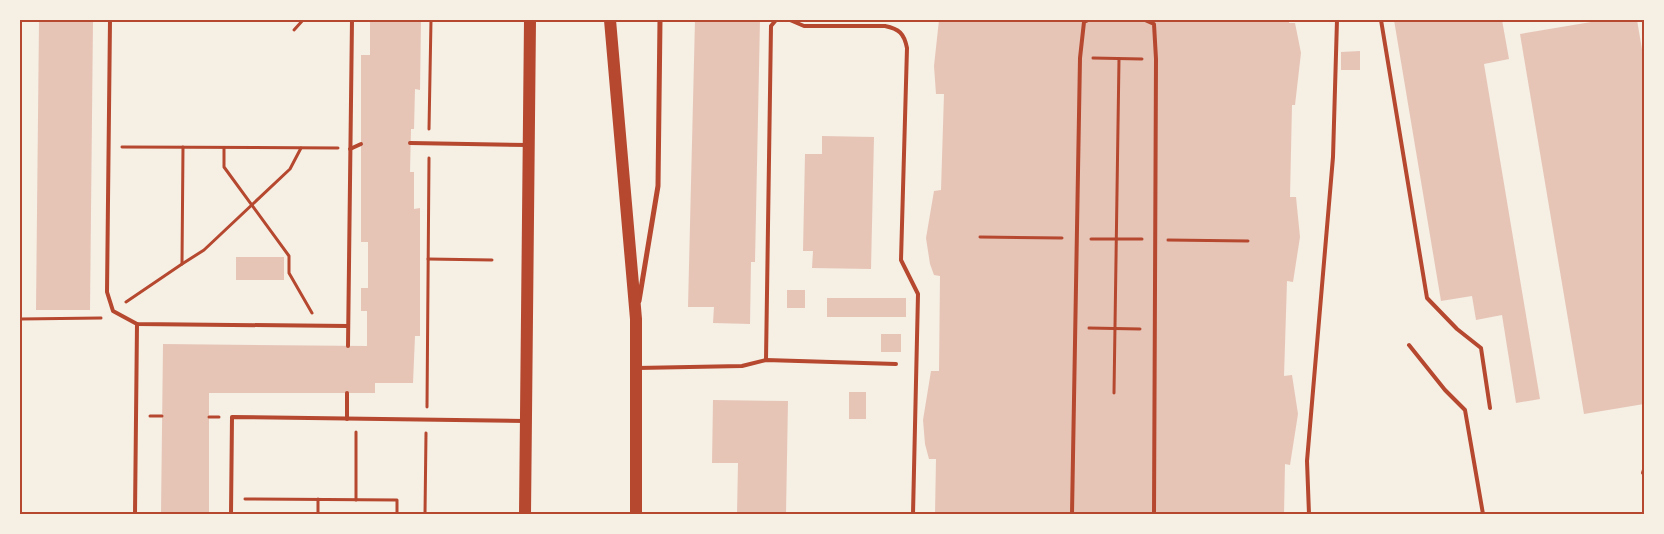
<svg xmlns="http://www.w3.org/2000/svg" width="1664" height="534" font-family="'PT Sans Narrow',sans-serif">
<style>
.building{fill:#e6c5b7}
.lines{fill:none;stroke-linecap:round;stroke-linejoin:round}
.path{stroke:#b5482f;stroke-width:3}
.service{stroke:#b5482f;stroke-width:4}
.minor{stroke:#b5482f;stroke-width:5}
.primary{stroke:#b5482f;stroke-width:12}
.neatline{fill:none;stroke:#b5482f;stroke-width:2}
</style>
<rect width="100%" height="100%" fill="#f6efe4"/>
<g class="building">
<polygon points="39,20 93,20 90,310 36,310"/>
<polygon points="370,20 421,20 420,90 415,89 414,129 411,129 410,172 414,172 414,209 420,208 420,336 415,336 413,383 375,383 375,393 209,393 209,514 161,514 163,344 367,346 367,311 361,311 361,288 368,288 368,242 361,242 361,55 370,55"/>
<polygon points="695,20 760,20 755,262 751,262 750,324 713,323 714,307 688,307"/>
<polygon points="939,20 1289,20 1289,23 1295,23 1301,53 1295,105 1292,105 1290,197 1296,197 1300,237 1293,282 1287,281 1284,376 1292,375 1298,414 1290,465 1285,464 1284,514 935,514 936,459 929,459 925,444 923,420 931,371 939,371 940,276 934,275 930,264 926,238 934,191 941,190 944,94 936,94 934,66"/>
<polygon points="1394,20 1502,20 1509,59 1484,64 1540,399 1516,403 1502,315 1476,320 1472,296 1441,301"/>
<polygon points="1603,20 1637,20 1644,61 1644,404 1584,414 1520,34"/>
<polygon points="1360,51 1360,70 1341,70 1341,52"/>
<polygon points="822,136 874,137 871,269 812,268 813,251 803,251 805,154 822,154"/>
<rect x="236" y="257" width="48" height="23"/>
<rect x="787" y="290" width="18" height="18"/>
<rect x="827" y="298" width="79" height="19"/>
<rect x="881" y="334" width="20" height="18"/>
<rect x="849" y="392" width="17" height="27"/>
<polygon points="713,400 788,401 786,514 737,514 738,463 712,463"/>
</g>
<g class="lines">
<g class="path">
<polyline points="294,30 303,20"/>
<polyline points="1093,58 1142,59"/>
<polyline points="429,129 431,20"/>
<polyline points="122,147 338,148"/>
<polyline points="224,148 224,167 289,256 289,273 312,313"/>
<polyline points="980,237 1062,238"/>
<polyline points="1091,239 1142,239"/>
<polyline points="1168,240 1248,241"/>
<polyline points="428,259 492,260"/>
<polyline points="182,264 204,250 290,169 301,148"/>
<polyline points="126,302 182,264 183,147"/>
<polyline points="20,319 101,318"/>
<polyline points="1089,328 1140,329"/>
<polyline points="1114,393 1119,59"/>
<polyline points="427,407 429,158"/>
<polyline points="150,416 162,416"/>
<polyline points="209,417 219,417"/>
<polyline points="356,432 356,500"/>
<polyline points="245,499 397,500 397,514"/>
<polyline points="318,499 318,514"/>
<polyline points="425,514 426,433"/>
</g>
<g class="service">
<polyline points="110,20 107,292 113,311 137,324 348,326"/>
<path d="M790,20L804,26H885C899,29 904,33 907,48L901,260L918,294L913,514"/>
<polyline points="1145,20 1154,24 1156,59 1154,514"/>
<polyline points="1381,20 1427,298 1457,329 1481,348 1490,408"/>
<polyline points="410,143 527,145"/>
<polyline points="350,149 361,144"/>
<polyline points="1409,345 1445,390 1465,410 1483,514"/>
<polyline points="348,346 352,20"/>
<polyline points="766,360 771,26 776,20"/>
<polyline points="637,368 742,366 766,360 896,364"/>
<polyline points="347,419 347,393"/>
<polyline points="1643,473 1644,470"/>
<polyline points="135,514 137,324"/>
<polyline points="231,514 232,417 524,421"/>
<polyline points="1072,514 1080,58 1084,22 1088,20"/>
<polyline points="1309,514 1307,461 1333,157 1337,20"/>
</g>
<polyline class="minor" points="639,301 658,186 660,20"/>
<g class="primary">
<polyline points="610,20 636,319 636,514"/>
<polyline points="525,514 530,20"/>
</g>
</g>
<rect width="1664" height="534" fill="none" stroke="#f6efe4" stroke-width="42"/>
<rect x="21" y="21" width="1622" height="492" class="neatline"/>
</svg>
